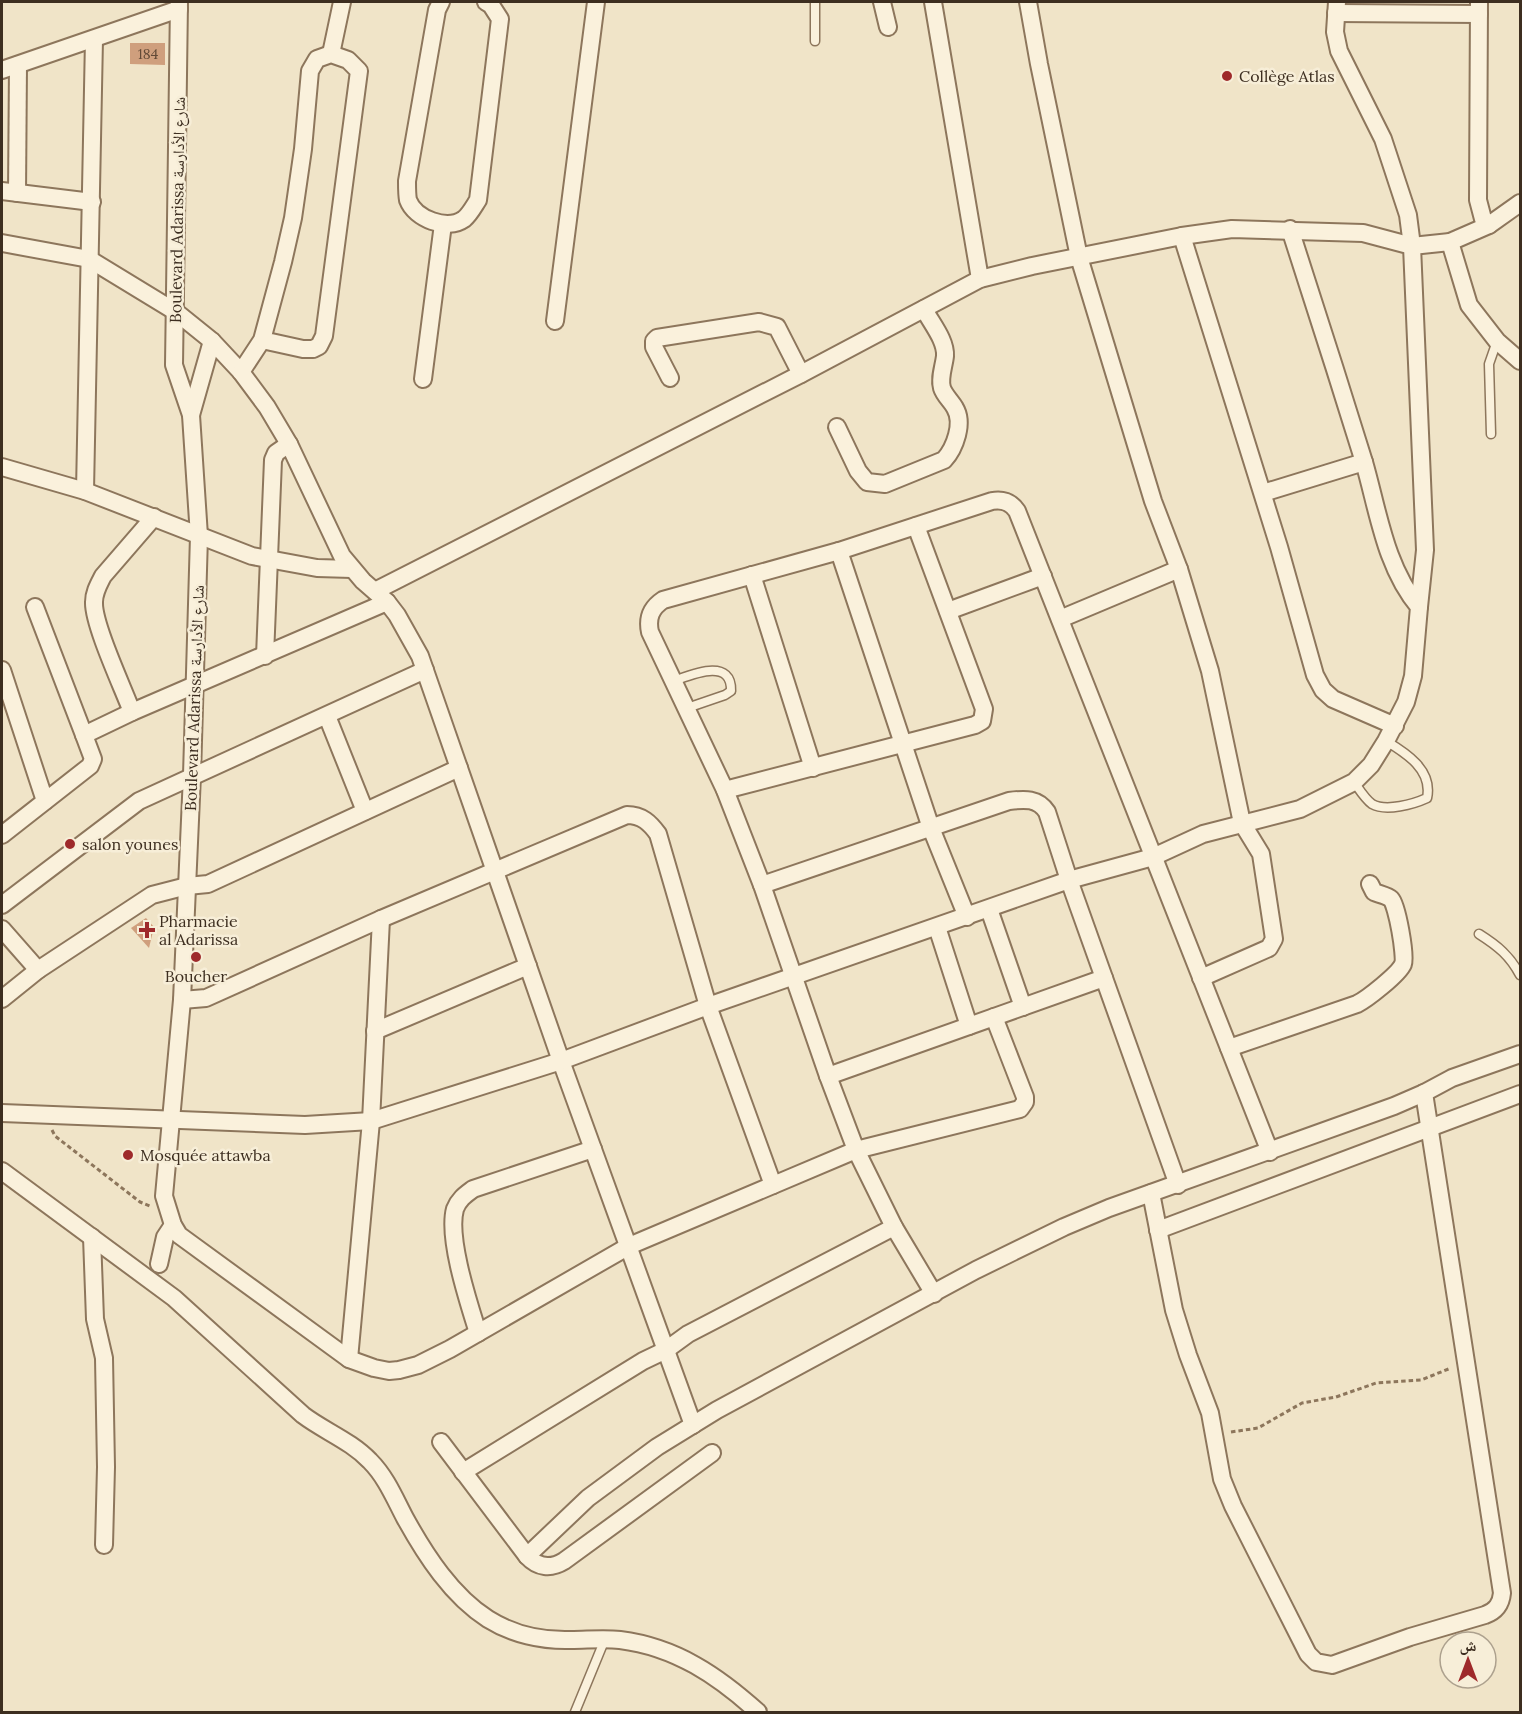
<svg xmlns="http://www.w3.org/2000/svg" width="1522" height="1714" font-family="Lora,'Noto Naskh Arabic',serif">
<style>
.building{fill:#cf9f7d}
.lines{fill:none;stroke-linecap:round;stroke-linejoin:round}
.lane-casing{stroke:#8d765c;stroke-width:11}
.street-casing{stroke:#8d765c;stroke-width:20}
.path{stroke:#8d765c;stroke-width:3;stroke-dasharray:4.5 3;stroke-linecap:butt}
.lane{stroke:#faf1dc;stroke-width:8}
.street{stroke:#faf1dc;stroke-width:16}
.poi-dot{fill:#9e2a2b;stroke:#f7eed8;stroke-width:2}
.labels{text-anchor:middle;stroke-width:5;stroke-linejoin:round;paint-order:stroke}
.number-label{font-size:14px;fill:#624a37}
.poi-label{font-size:16px;fill:#3d2e20;stroke:#f7eed8;text-anchor:start}
.street-label{font-size:16px;fill:#3d2e20;stroke:#f7eed8}
</style>
<rect width="100%" height="100%" fill="#f0e4c8"/>
<g class="building">
<polygon points="130,43 165,43 165,65 130,64"/>
<polygon points="146,918 154,927 149,948 131,928"/>
</g>
<g class="lines">
<defs>
<g id="lane">
<polyline points="815,2 815,41"/>
<polyline points="1491,434 1489,364 1497,341"/>
<path d="M674,681C691,675 732,657 731,691L725,695L687,708"/>
<path d="M1354,782C1359,789 1365,799 1372,804C1386,812 1414,804 1427,798C1433,770 1406,753 1386,741"/>
<path d="M1479,934C1498,946 1510,956 1520,975"/>
<polyline points="575,1712 605,1639"/>
</g>
<g id="street">
<polyline points="179,2 174,365 191,415 199,536 192,775 182,1000 164,1196 173,1225 179,1235 349,1359 374,1368 389,1371 399,1370 418,1365 450,1349 629,1246 856,1150 1020,1109 1025,1102 1025,1097 994,1017"/>
<path d="M441,2L437,10L407,181C407,187 407,195 408,200C415,219 447,231 464,219C470,214 474,206 478,200L500,19L491,5L486,2"/>
<polyline points="882,2 888,27"/>
<polyline points="933,2 980,279"/>
<polyline points="1028,2 1039,64 1079,257 1153,501 1179,569 1210,671 1242,823 1261,854 1274,939 1269,948 1201,978"/>
<polyline points="1337,2 1335,32 1339,51 1383,139 1408,215 1412,246 1450,242 1489,225 1520,203"/>
<polyline points="1479,2 1478,200 1483,219 1489,225"/>
<polyline points="1336,13 1479,14"/>
<polyline points="331,54 342,2"/>
<polyline points="2,70 179,9"/>
<polyline points="2,191 92,202"/>
<polyline points="17,193 18,65"/>
<polyline points="1182,236 1279,547 1315,675 1323,690 1333,699 1395,726"/>
<polyline points="1450,242 1469,305 1497,341 1520,361"/>
<polyline points="2,243 89,259 176,312 212,341 241,372 267,407 289,444 342,556 363,581 387,602 397,615 420,656 561,1061 693,1425"/>
<polyline points="555,321 596,2"/>
<polyline points="241,372 262,340 283,262 293,218 303,149 310,71 317,59 331,54 348,60 359,71 324,336 319,346 313,349 303,349 262,340"/>
<polyline points="670,378 654,347 654,341 657,338 759,322 777,327 801,374"/>
<polyline points="423,379 443,224"/>
<polyline points="191,415 212,341"/>
<path d="M837,427L858,471L867,482L885,484L944,460C955,448 964,423 955,408C952,402 944,395 942,388C939,378 944,366 945,356C946,340 931,323 924,309"/>
<polyline points="2,467 85,491 252,556 317,568 352,569"/>
<polyline points="85,491 94,39"/>
<polyline points="1263,493 1364,462"/>
<polyline points="839,551 931,828 967,917"/>
<polyline points="752,575 813,768"/>
<polyline points="375,591 801,374 980,279 1032,266 1182,236 1232,229 1363,233 1412,246 1425,550 1419,607"/>
<polyline points="35,607 84,735"/>
<polyline points="948,611 1043,576"/>
<polyline points="1060,619 1179,569"/>
<polyline points="265,656 273,460 276,453 289,444"/>
<polyline points="2,670 45,801"/>
<path d="M132,712C123,688 93,624 94,602C94,592 99,584 103,576L154,517"/>
<polyline points="327,716 365,811"/>
<polyline points="725,790 975,725 982,721 984,709 916,526"/>
<polyline points="2,835 90,766 93,759 84,735 132,712 387,602"/>
<path d="M762,885L1009,801C1025,799 1038,798 1047,812L1069,880L1178,1185"/>
<polyline points="2,905 139,801 425,670"/>
<polyline points="989,909 1023,1007"/>
<polyline points="937,927 969,1026"/>
<polyline points="2,929 38,970"/>
<polyline points="2,999 38,970 152,895 187,886 208,884 459,768"/>
<path d="M182,1000L206,998L381,919L627,815C642,815 650,823 658,834L708,1006L773,1185"/>
<polyline points="375,1031 528,966"/>
<path d="M1229,1048L1357,1004C1367,999 1399,974 1403,964C1406,956 1397,905 1391,899C1388,896 1379,894 1374,892L1370,884"/>
<polyline points="828,1076 1104,978"/>
<path d="M2,1113L305,1125L371,1121L561,1061L708,1006L1069,880L1153,857L1203,834L1300,809L1354,782L1371,765L1386,741L1406,702L1413,676L1419,607C1385,567 1378,510 1364,462C1340,384 1315,307 1290,229"/>
<path d="M2,1171L174,1298L303,1415C324,1431 351,1441 370,1461C386,1477 395,1499 405,1518C426,1556 452,1596 488,1619C512,1634 542,1641 571,1640C587,1640 604,1638 620,1640C676,1647 718,1676 758,1712"/>
<path d="M1151,1193L1174,1310L1188,1355L1210,1413L1222,1479L1233,1506L1308,1654L1316,1662L1332,1665L1410,1637L1485,1615C1496,1611 1501,1604 1502,1593L1424,1093"/>
<polyline points="1158,1230 1520,1094"/>
<polyline points="92,1237 95,1319 104,1358 106,1467 104,1545"/>
<polyline points="159,1264 165,1237 173,1225"/>
<path d="M934,1294L894,1227L856,1150L828,1076L762,885L725,790L650,632C647,618 651,608 663,600L839,551L992,501C1003,499 1011,502 1017,511L1270,1152"/>
<path d="M478,1333C469,1304 447,1238 455,1209C459,1199 465,1195 473,1189L593,1149"/>
<polyline points="349,1359 371,1121 381,919"/>
<path d="M441,1442L527,1556C538,1568 551,1569 564,1561L712,1453"/>
<polyline points="463,1472 643,1361 666,1350 688,1334 894,1227"/>
<polyline points="527,1556 588,1498 657,1447 717,1410 976,1270 1064,1227 1109,1208 1394,1106 1424,1093 1452,1078 1520,1054"/>
</g>
</defs>
<use href="#lane" class="lane-casing"/>
<use href="#street" class="street-casing"/>
<g class="path">
<polyline points="52,1130 55,1136 140,1202 150,1206"/>
<polyline points="1231,1432 1258,1428 1302,1403 1336,1397 1376,1383 1421,1380 1451,1368"/>
</g>
<use href="#lane" class="lane"/>
<use href="#street" class="street"/>
</g>
<g class="poi-dot">
<circle cx="1227" cy="76" r="6"/>
<circle cx="70" cy="844" r="6"/>
<path d="M144 921h6v6h6v6h-6v6h-6v-6h-6v-6h6z"/>
<circle cx="196" cy="957" r="6"/>
<circle cx="128" cy="1155" r="6"/>
</g>
<g class="labels">
<g class="number-label">
<text x="148" y="59">184</text>
</g>
<g class="poi-label">
<text x="1239" y="82">Collège Atlas</text>
<text x="82" y="850">salon younes</text>
<text x="159" y="927">Pharmacie<tspan x="159" dy="18">al Adarissa</tspan></text>
<text x="196" y="982" text-anchor="middle">Boucher</text>
<text x="140" y="1161">Mosquée attawba</text>
</g>
<g class="street-label">
<text transform="translate(177 210) rotate(-89)" y="6">Boulevard Adarissa شارع الأدارسة</text>
<text transform="translate(194 698) rotate(-88)" y="6">Boulevard Adarissa شارع الأدارسة</text>
</g>
</g>
<rect width="1522" height="1714" fill="none" stroke="#3d2e20" stroke-width="6"/>
<g transform="translate(1468 1660)"><circle r="28" fill="#f7eed8" stroke="#ada18e" stroke-width="1.5"/>
<path d="M0-4.5L10 22L0 15L-10 22Z" fill="#9e2a2b"/>
<text y="-9" font-size="16" font-weight="bold" text-anchor="middle" fill="#3d2e20">ش</text>
</g>
</svg>
